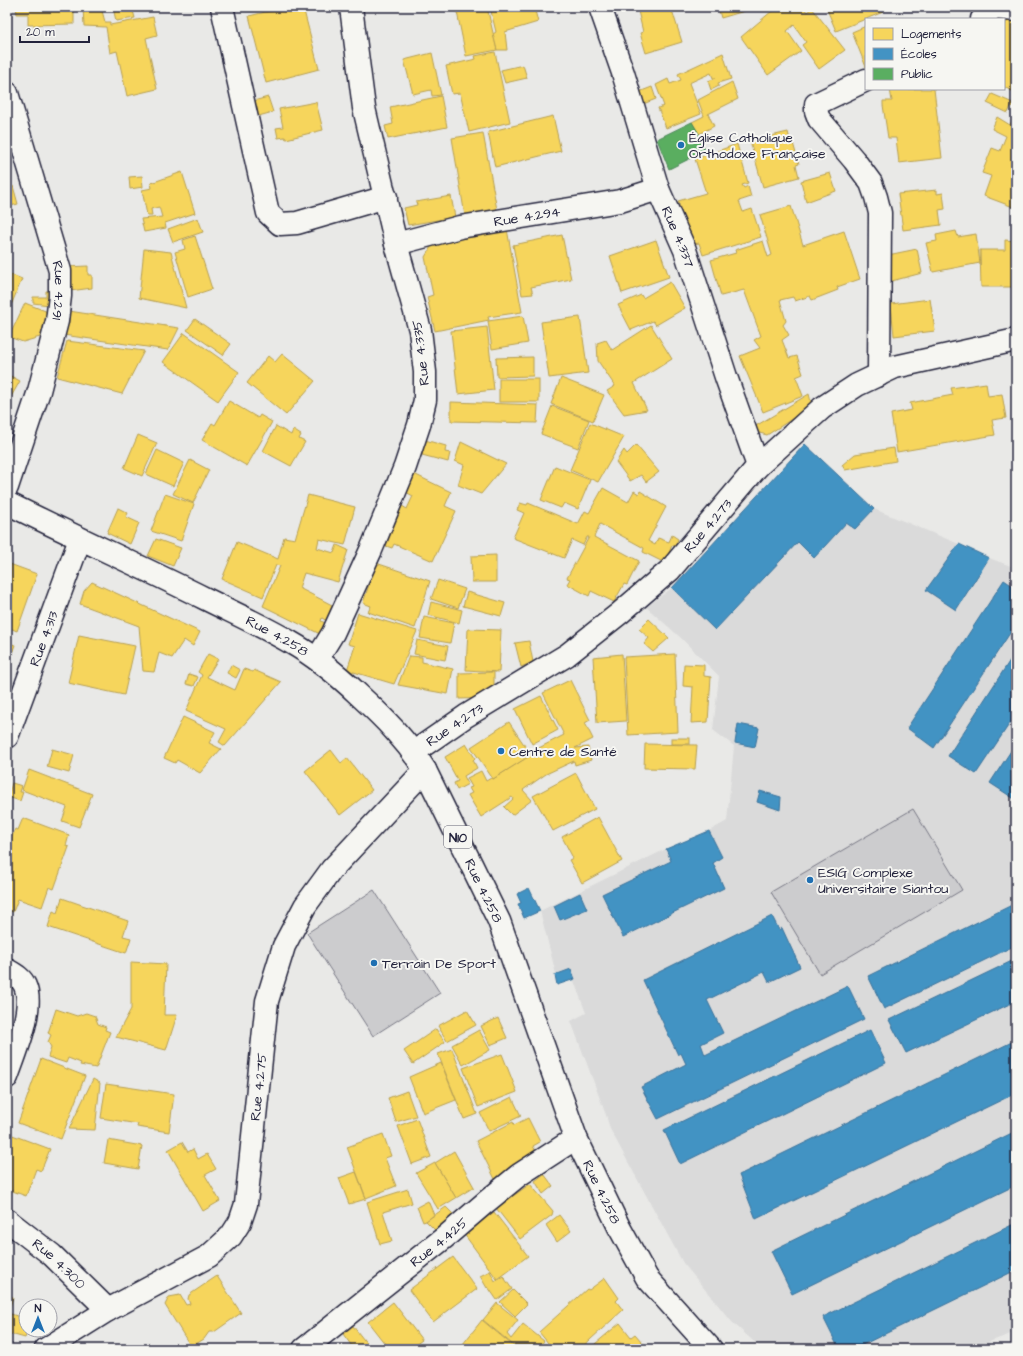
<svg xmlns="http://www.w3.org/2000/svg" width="1023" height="1356" font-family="'Architects Daughter',sans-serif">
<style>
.built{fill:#dadada}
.green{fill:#ccccce;stroke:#777784}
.homes{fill:#f6d55c;stroke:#b69f52}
.schools{fill:#4393c3;stroke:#39719a}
.public{fill:#5aae61;stroke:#498456}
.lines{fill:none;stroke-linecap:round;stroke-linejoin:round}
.minor-casing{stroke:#22223b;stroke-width:25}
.highway-casing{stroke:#22223b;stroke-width:25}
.minor{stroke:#f6f6f2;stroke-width:22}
.highway{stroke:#f6f6f2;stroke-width:22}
.poi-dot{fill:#1f6fb2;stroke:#f6f6f2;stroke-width:1.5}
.labels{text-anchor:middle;stroke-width:4;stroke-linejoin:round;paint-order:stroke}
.shield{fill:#f6f6f2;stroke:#626272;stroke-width:1}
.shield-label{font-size:13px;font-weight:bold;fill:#22223b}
.poi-label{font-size:14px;fill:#22223b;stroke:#f6f6f2;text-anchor:start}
.street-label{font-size:14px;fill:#22223b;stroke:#f6f6f2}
</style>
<rect width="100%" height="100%" fill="#e9e9e7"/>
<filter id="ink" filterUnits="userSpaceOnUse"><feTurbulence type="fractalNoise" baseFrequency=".025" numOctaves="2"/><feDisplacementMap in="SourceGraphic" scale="8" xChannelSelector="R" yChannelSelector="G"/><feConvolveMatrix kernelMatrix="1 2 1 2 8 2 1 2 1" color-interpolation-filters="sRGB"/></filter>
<g filter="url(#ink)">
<polygon class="built" points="805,444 874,509 959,544 989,558 1016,568 1016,1332 989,1342 975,1349 762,1349 732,1322 683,1263 610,1129 606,1115 571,1021 586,1013 571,973 557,978 540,911 666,849 709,831 727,821 734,746 713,730 719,676 680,637 646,607 672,588"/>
<g class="green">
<polygon points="913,809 962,890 820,974 771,892"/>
<polygon points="374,890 440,993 373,1036 307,933"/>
</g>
<g class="homes">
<polygon points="16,7 74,7 74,24 28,25 28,14 17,14"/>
<polygon points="83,7 101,7 105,22 110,22 110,25 153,17 157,35 146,38 157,89 127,96 117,51 110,53 106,27 84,26"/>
<polygon points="113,7 132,7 135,18 116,21"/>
<polygon points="286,7 303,7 319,69 266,83 249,16"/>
<polygon points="456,7 487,7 497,50 466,56"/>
<polygon points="490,7 534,7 538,22 505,32 507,50 497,50 493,34 496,32"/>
<polygon points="652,7 671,7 682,42 646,53 640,33 643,32 638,11"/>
<polygon points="718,7 758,7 721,18"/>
<polygon points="769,7 803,7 807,12 812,8 845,50 819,69 802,45 806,42 794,25 787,31 801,51 768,75 741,37 772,11"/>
<polygon points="826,7 881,7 883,12 836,31"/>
<polygon points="1008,19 1016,23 1016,87 1014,92 1004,87 1004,26"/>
<polygon points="866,26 866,67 852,32"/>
<polygon points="495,52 510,122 469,132 460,93 452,94 446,66 476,59 475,56"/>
<polygon points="432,53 441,95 432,96 431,90 413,94 404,60"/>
<polygon points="723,53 731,79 718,83 719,86 711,90 708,81 716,78 713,78 711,73 689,83 701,114 666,128 658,108 664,106 656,85 668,79 670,84 681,80 678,74"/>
<polygon points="523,65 527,78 505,83 501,70"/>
<polygon points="732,82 738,99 708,114 714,126 699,134 692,122 704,116 698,100"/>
<polygon points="652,87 656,99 643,104 639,92"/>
<polygon points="890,89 934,89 942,158 899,163 896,138 888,138 883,105 883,101 892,101"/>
<polygon points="992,94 1013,103 1016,96 1016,108 1011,106 1008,113 987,103"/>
<polygon points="441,96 447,127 388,139 385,126 393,124 390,107"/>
<polygon points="268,97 273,112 255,117 250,102"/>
<polygon points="316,102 323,130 286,139 285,137 278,138 276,128 283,127 279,109"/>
<polygon points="553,116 561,151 495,167 488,132"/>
<polygon points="997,117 1010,125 1012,120 1016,121 1016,208 984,196 991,176 982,173 992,148 1000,151 1006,136 992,129"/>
<polygon points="788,132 791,144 793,143 799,164 796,165 799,177 763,187 750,141"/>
<polygon points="483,133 497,210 465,216 452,138"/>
<polygon points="737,144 748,183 742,185 744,188 748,186 751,197 739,201 743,212 752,209 761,237 703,255 699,243 691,245 678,201 706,193 695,159"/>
<polygon points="182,172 195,213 165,223 166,228 144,232 141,219 162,217 159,207 151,209 152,215 147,215 142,190 152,188 151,183"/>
<polygon points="830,173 836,191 806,202 801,181"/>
<polygon points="142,176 143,187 130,189 129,177"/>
<polygon points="13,186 18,204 7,207 7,188"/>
<polygon points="937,190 937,194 943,193 945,209 939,210 941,225 903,230 898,194"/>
<polygon points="451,196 455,217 408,225 404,208 417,205 416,202"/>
<polygon points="791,206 803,245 844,231 860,279 837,287 838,290 812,300 810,296 795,301 793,297 780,300 786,321 783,325 789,335 782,340 789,358 797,356 803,374 796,377 803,396 763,412 740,356 760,348 754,340 761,336 744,290 721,296 711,260 736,253 735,250 763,241 768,257 772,255 760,215"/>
<polygon points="198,218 203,232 173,242 168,229"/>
<polygon points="507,229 522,312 488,317 489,320 435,331 427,297 433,295 425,257 432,245 486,232"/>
<polygon points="956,231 958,237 976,234 980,263 933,272 926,243 937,241 936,235"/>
<polygon points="562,235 571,279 531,287 533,294 522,295 513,245"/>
<polygon points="195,236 212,289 188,297 175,252 185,249 183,240"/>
<polygon points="656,240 669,277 622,293 610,256"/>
<polygon points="1005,240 1016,241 1016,287 981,287 980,250 1005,250"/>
<polygon points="144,249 171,252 186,308 139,298"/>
<polygon points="917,249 922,273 888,282 883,256"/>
<polygon points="88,266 88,275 92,275 92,288 70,291 65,267"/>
<polygon points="7,273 22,279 7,315"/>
<polygon points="670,282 685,308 656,325 653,321 631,330 618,305 641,295 643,298"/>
<polygon points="46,291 49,291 49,305 33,303 33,297 46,297"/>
<polygon points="930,299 935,331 894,336 891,304"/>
<polygon points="25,303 48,312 40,337 23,342 9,337"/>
<polygon points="69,311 179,328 168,350 63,335"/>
<polygon points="523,316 528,343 492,349 488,321"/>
<polygon points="580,317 588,373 549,378 541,322"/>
<polygon points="195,319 231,344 223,355 187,330"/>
<polygon points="651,325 672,359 634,383 647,410 624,414 607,391 615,386 598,361 597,343 606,340 612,350"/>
<polygon points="487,327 494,390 458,394 451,331"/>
<polygon points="184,333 239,372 218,401 163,362"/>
<polygon points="67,341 144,351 122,394 57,377"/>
<polygon points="282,354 315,381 286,415 247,383 268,356 275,362"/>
<polygon points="533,357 533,376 497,377 496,358"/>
<polygon points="7,374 20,381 7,404"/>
<polygon points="561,378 604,395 593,421 551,404"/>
<rect x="499" y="379" width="40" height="23"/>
<polygon points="986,383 988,396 1002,394 1006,418 992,420 995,435 897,452 891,414 912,410 910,403 953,395 951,388"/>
<polygon points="809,394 812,406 767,435 756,432 754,427"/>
<polygon points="229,401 258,418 260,415 272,422 247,466 202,440 212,423 215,425"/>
<polygon points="451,402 538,405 537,423 451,421"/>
<polygon points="552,406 589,420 578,448 541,434"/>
<polygon points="590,423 624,437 598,482 570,470"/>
<polygon points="276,426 291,435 293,430 301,435 299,439 305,442 291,466 263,451"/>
<polygon points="138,435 157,443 142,476 124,468"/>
<polygon points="425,440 446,446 445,452 450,453 448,462 422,455"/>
<polygon points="461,442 506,464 481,494 458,485 464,465 455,461"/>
<polygon points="636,445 659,472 646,482 641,475 630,481 616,462 624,450 627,454"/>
<polygon points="894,448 896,461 845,470 842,465 855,454"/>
<polygon points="157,450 184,463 173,486 146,474"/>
<polygon points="190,460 209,470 193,503 173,494"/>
<polygon points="555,466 590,480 578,509 564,503 561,508 541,500"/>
<polygon points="414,474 451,492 445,506 456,511 433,561 394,544 392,548 386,546 402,506 407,509 413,496 406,492"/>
<polygon points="603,488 628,502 634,491 639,494 640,491 666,507 648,541 655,545 658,538 669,542 672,535 678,539 675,547 672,545 665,563 643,552 644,548 600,524 594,537 639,561 627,585 624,584 614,602 591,591 589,596 567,584 570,579 567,578 589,537 587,537 583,545 572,540 564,558 513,538 524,513 517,510 520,503 527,505 528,503 578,524 585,511 589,513"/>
<polygon points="165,494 194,504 181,541 151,531"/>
<polygon points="308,495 355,507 345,545 319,539 317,548 334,553 337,545 348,550 338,582 304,573 299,588 334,606 327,621 322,618 321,621 327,624 322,635 263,606 280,566 276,565 263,597 222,579 237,542 278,559 284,537 295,539"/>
<polygon points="118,508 128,513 126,517 139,523 130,544 107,533"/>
<polygon points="156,539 181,548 173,566 148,556"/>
<polygon points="496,555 496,582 472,582 471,556"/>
<polygon points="7,563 37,574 17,631 7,627"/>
<polygon points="376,563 430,581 415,628 368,612 371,606 363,603"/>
<polygon points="438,580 465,589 458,608 431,599"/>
<polygon points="92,582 200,632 193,646 184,640 172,658 159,653 154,672 143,671 139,626 80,604 84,591"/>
<polygon points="467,592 505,603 501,616 463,606"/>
<polygon points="431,602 462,610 459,623 428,615"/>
<polygon points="358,613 417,631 394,684 347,670 355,646 348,644"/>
<polygon points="424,617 454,623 450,643 420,638"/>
<polygon points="649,619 669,638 653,652 644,644 649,638 639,629"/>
<polygon points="468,629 501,630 499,672 466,670"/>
<polygon points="79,635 135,646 124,695 68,683"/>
<polygon points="417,640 448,646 445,660 414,654"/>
<polygon points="529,641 533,662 521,667 515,643"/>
<polygon points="7,642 15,645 7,667"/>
<polygon points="208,654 218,659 207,677 235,690 244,669 253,672 254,670 281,682 225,746 219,742 226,729 186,711 202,675 198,672"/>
<polygon points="622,654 626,721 597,723 593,657"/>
<polygon points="675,654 678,732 628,735 624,657"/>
<polygon points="409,656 422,657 422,662 453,669 448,694 398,685"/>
<polygon points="684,664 704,665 704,676 711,677 708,722 691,723 693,687 683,686"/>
<polygon points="231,665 240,670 236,678 227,673"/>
<polygon points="494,672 494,698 459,699 459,673"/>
<polygon points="189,674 198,677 194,686 186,684"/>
<polygon points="570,680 590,720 585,723 593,739 575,748 588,747 591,760 575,765 574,761 546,774 523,790 532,800 512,815 504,807 513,799 512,797 481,817 468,795 472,793 469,788 472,787 467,778 481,771 486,781 491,778 493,779 531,755 529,751 531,749 533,751 564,735 543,693"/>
<polygon points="541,696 558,730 532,744 515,709"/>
<polygon points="183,717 215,732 209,743 221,749 200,773 177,760 175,763 164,758"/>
<polygon points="509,722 531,755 493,779 471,747"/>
<rect x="671" y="738" width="19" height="6"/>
<polygon points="466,744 475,758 473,760 477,768 464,776 468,784 457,790 454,783 458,781 445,757"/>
<polygon points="645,744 697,745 695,769 644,768"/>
<polygon points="52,749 74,755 69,773 47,767"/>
<polygon points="331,750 341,763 347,758 372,790 340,815 305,771"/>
<polygon points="29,770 92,794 79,827 62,821 67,807 22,790"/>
<polygon points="576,773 595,809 553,831 533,796"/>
<polygon points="12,783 22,786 20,792 23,792 20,801 8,797"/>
<polygon points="598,817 622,861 582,883 569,860 573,858 562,837"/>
<polygon points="23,818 69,835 66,846 69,847 54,889 49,887 42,907 18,899 13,912 7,910 7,849 15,829 18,830"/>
<polygon points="62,898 128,921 123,936 131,938 126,953 48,927 53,911 57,913"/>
<polygon points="131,962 166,964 164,1015 177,1015 166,1050 116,1037 131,1009"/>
<polygon points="56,1009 77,1016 86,1013 95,1016 98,1024 106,1027 105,1030 110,1032 96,1068 80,1065 81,1063 68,1058 66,1063 48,1057 51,1047 48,1042 51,1035 48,1033"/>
<polygon points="467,1010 476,1025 447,1041 438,1026"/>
<polygon points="498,1018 507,1038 490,1045 481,1026"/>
<polygon points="436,1029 445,1042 413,1064 404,1051"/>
<polygon points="479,1030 490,1050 463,1065 452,1045"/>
<polygon points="452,1049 477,1114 464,1119 438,1054"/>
<polygon points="502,1054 517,1092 478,1107 463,1068"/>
<polygon points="41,1059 85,1076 61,1139 18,1123"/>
<polygon points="441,1063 456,1100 423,1113 409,1077"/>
<polygon points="93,1079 100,1083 95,1130 69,1129"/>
<polygon points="106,1084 174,1094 169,1132 137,1127 138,1124 101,1118"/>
<polygon points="407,1091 416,1116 396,1122 388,1098"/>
<polygon points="512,1097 521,1116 489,1131 480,1113"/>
<polygon points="528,1118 540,1142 533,1146 540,1159 496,1181 476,1141 513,1122 514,1125"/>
<polygon points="417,1119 431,1157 412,1164 398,1126"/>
<polygon points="7,1133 50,1149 41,1171 36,1169 26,1196 7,1189"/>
<polygon points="383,1134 391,1156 385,1158 396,1186 366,1198 347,1147"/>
<polygon points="108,1140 142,1146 138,1169 104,1163"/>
<polygon points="182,1142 188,1152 193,1149 198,1159 207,1154 216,1169 205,1175 220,1201 203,1211 168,1150"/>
<polygon points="454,1151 474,1187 456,1198 435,1163"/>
<polygon points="435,1163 456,1198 438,1209 416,1173"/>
<polygon points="356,1172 366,1199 349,1204 339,1178"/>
<polygon points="544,1174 553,1186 543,1194 535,1181"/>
<polygon points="530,1184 553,1211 552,1215 520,1239 496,1208"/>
<polygon points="408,1189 412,1203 383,1212 392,1241 380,1244 367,1202"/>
<polygon points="428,1201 434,1215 426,1221 423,1222 417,1207"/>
<polygon points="446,1207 460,1221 441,1236 426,1221"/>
<polygon points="494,1212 528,1256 497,1279 464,1234"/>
<polygon points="559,1215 571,1231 557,1242 546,1225"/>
<polygon points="453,1257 477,1289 433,1322 409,1290"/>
<polygon points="490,1271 495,1281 503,1276 512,1289 497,1300 488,1287 487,1288 480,1276"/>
<polygon points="217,1276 241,1313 214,1332 209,1332 204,1339 191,1347 165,1305 169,1297 180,1295 186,1305 190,1304 188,1299 189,1295"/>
<polygon points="605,1278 619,1298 616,1301 623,1310 580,1349 553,1349 539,1332 587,1289 589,1290"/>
<polygon points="513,1290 527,1304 515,1316 500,1302"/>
<polygon points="7,1295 13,1297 8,1313 26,1319 26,1330 28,1330 25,1338 7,1333"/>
<polygon points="393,1302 422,1340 410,1349 389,1349 368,1322"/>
<polygon points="497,1303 518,1320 507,1334 511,1339 523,1324 544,1341 537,1349 518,1349 483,1320"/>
<polygon points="482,1320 517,1349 459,1349"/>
<polygon points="620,1323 631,1337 635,1334 648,1349 589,1349"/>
<polygon points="353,1326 371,1349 354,1349 343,1334"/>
</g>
<g class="schools">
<polygon points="805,444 874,509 855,529 846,523 814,558 798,542 715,630 672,588"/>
<polygon points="959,544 989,558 956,610 926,590"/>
<polygon points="1004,580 1016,588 1016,624 934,748 907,728"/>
<polygon points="1016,651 1016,714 976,774 948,756"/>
<polygon points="738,724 759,728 755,747 735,743"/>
<polygon points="1016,743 1016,800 990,783"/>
<polygon points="760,791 781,797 780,810 757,802"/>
<polygon points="709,831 722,857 713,863 724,888 623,937 602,894 671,861 666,849"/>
<polygon points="529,888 540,911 524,918 518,904 521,903 517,894"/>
<polygon points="580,893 587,909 560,920 554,906"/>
<polygon points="1016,903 1016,945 884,1009 868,976"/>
<polygon points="772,916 779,930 782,928 800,967 769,982 764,972 707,1000 723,1033 701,1044 705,1055 848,986 864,1019 658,1119 641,1087 686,1064 681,1053 678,1055 643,980"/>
<polygon points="1016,959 1016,1001 906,1053 889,1020"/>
<polygon points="571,969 575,979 557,985 555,975"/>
<polygon points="870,1030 886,1063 680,1164 664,1130"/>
<polygon points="1016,1040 1016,1093 756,1219 739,1175"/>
<polygon points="1016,1131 1016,1185 792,1294 771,1251"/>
<polygon points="1016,1223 1016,1270 854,1349 839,1349 823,1317"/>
</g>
<polygon class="public" points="692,122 699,134 705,151 669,169 657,139"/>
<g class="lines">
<defs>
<g id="minor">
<polyline points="222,7 268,213 280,224 297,223 386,197"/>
<path id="s1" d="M600,7L623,73L658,189L685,250L726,377L758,466"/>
<polyline points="982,19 994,8 1016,10"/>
<polyline points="866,80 816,104 816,111 819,119 854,160 871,183 876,197 880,213 879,375"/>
<path id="s2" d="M7,93L60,271V296L57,321L39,391L7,487"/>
<path id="s3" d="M396,244L460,227L620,201L658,189"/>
<polyline points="317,659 333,633 371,550 405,467 419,425 425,400 425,372 420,330 396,244 364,108 351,7"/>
<path id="s4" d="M7,737L80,539"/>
<path id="s5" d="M414,752L466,716L567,655L620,613L670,570L758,466L822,408L857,385L895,367L1016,340"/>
<path d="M7,970C14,974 22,978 25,986C35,1008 15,1054 7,1077"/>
<path id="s6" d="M7,1220L52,1255L108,1310"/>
<path id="s7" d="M46,1349L108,1310L209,1256L231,1236L240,1222L246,1204L267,1001L284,946L305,906L332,869L425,770"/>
<path id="s8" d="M304,1349L444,1238L486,1202L519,1175L576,1138"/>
</g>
<g id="highway">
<path id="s9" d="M7,503C73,536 140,566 206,599C234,613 263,626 290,642C315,656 338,675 359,695C384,718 407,741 425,770L499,921L576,1138L619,1227L647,1278L711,1349"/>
</g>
</defs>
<use href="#minor" class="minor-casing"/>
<use href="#highway" class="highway-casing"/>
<use href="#minor" class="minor"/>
<use href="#highway" class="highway"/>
</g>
</g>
<g class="poi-dot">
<circle cx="681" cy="145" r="4"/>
<circle cx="501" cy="751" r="4"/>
<circle cx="810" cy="880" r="4"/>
<circle cx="374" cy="963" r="4"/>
</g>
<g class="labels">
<rect class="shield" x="444" y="826" width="28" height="22" rx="3"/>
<g class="shield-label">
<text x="458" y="842">N10</text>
</g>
<g class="poi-label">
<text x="689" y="142">Église Catholique<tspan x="689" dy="16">Orthodoxe Française</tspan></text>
<text x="509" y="756">Centre de Santé</text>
<text x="818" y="877">ESIG Complexe<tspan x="818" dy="16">Universitaire Siantou</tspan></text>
<text x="382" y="968">Terrain De Sport</text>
</g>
<g class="street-label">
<text dy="5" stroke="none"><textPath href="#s3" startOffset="134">Rue 4.294</textPath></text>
<text dy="5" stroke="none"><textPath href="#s1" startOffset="243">Rue 4.337</textPath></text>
<text dy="5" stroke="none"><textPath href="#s2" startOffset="205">Rue 4.291</textPath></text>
<text transform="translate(420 353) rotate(-97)" y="5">Rue 4.335</text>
<text dy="5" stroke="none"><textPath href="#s5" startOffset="373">Rue 4.273</textPath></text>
<text dy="5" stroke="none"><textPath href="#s9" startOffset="301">Rue 4.258</textPath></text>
<text dy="5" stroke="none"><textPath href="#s4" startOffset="105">Rue 4.313</textPath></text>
<text dy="5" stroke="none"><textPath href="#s5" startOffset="49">Rue 4.273</textPath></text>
<text dy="5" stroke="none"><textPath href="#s9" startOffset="637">Rue 4.258</textPath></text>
<text dy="5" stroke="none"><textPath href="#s7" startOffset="371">Rue 4.275</textPath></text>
<text dy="5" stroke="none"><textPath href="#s9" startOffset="961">Rue 4.258</textPath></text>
<text dy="5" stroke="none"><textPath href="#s8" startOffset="172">Rue 4.425</textPath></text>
<text dy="5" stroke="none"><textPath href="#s6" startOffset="68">Rue 4.300</textPath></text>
</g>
</g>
<rect width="1023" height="1356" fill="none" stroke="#f6f6f2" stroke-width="24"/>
<rect x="12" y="12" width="999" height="1332" fill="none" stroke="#22223b" stroke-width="1.5" filter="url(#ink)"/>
<rect x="865" y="18" width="140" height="72" fill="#f6f6f2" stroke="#a1a1a9"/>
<rect x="873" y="28" width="20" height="12" fill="#f6d55c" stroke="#a1a1a9"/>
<text x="901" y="38" font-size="12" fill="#22223b">Logements</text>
<rect x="873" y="48" width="20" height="12" fill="#4393c3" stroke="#a1a1a9"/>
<text x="901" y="58" font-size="12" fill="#22223b">Écoles</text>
<rect x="873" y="68" width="20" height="12" fill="#5aae61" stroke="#a1a1a9"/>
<text x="901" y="78" font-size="12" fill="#22223b">Public</text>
<g transform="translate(38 1318)"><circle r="19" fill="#f6f6f2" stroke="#a1a1a9"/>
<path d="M0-3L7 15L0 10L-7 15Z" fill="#1f6fb2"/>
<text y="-6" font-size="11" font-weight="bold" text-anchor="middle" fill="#22223b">N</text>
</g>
<path d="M20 36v6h69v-6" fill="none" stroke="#22223b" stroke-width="2"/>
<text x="26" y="36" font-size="12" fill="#22223b" stroke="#f6f6f2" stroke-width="3" paint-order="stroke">20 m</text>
</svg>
